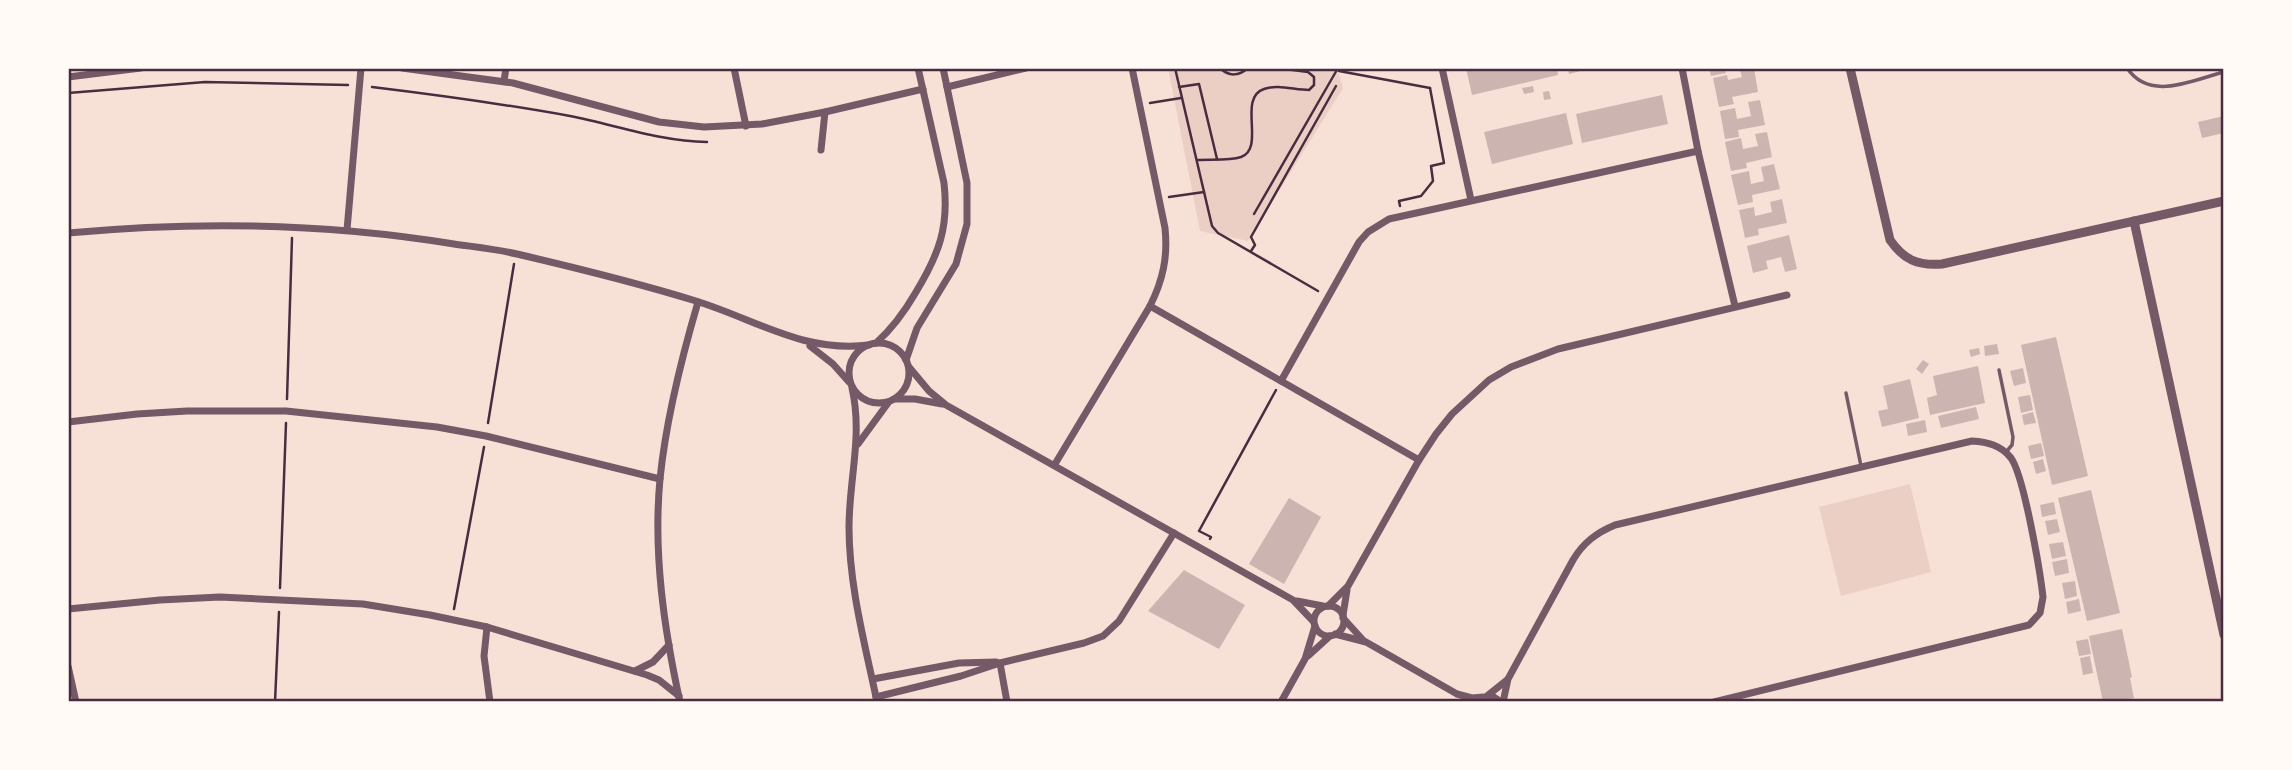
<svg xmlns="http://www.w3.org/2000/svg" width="2292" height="770" font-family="Arial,sans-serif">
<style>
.green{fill:#ebcfc5}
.building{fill:#ccb4b1}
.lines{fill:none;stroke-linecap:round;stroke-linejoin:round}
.path{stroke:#4a2c40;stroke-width:2.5}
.service{stroke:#755966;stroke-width:3.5}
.minor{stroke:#755966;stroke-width:7}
.tertiary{stroke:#755966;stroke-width:9}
.neatline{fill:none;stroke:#4a2c40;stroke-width:2.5}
</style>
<rect width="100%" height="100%" fill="#f7e1d7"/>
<g class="green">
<polygon points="1168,68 1337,68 1343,88 1248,241 1200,231"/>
<polygon points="1910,484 1931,572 1841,596 1819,507"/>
</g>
<g class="building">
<polygon points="1466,68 1557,68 1558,75 1472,95"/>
<polygon points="1568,68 1588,68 1588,69 1569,74"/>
<polygon points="1709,68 1725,68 1726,73 1711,76"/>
<polygon points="1754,68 1758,92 1732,97 1734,104 1719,107 1713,78 1727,75 1728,80 1742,77 1740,70"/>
<polygon points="1533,86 1534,92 1524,94 1522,88"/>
<polygon points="1549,91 1551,99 1544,100 1543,92"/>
<polygon points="1662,95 1668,124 1582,143 1576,114"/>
<polygon points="1760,100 1765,125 1738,130 1739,137 1725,139 1720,111 1735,108 1737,119 1751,116 1748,102"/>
<polygon points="1566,113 1573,144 1492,164 1484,132"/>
<polygon points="2224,116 2224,133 2202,138 2198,122"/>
<polygon points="1767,132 1772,157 1746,163 1747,168 1731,171 1725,142 1741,138 1743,149 1758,146 1755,134"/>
<polygon points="1774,164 1780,189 1752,195 1753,202 1738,205 1731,175 1749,171 1751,184 1764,181 1761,167"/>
<polygon points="1782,199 1787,223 1758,229 1759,235 1745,238 1739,210 1754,207 1755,216 1772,212 1770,202"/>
<polygon points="1789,235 1797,269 1785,272 1781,257 1766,261 1768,269 1753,273 1747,246"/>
<polygon points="2056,337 2088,476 2052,485 2021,345"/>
<polygon points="1997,344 1999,354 1985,356 1984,346"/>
<polygon points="1979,348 1980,354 1971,357 1969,350"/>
<polygon points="1923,360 1929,364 1922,374 1916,369"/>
<polygon points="1978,366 1985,403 1930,415 1927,398 1937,395 1933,376"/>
<polygon points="2023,368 2026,383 2014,386 2010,371"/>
<polygon points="1910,379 1919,418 1882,427 1878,411 1888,409 1883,386"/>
<polygon points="2030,395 2033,410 2021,413 2018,397"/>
<polygon points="1976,407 1979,419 1941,428 1938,416"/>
<polygon points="2033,412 2036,423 2024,425 2022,415"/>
<polygon points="1925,420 1927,432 1908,436 1906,424"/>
<polygon points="2041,443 2044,456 2031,459 2028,446"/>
<polygon points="2043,459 2046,471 2036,474 2033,462"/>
<polygon points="2091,490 2120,613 2087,621 2058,498"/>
<polygon points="1289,498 1321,517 1284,584 1249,564"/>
<polygon points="2054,502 2056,514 2042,517 2040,505"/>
<polygon points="2057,519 2060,532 2048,535 2045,521"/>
<polygon points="2063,542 2066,556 2052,559 2049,544"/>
<polygon points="2067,559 2069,573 2055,576 2052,562"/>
<polygon points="1184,570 1245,605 1219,649 1148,611"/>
<polygon points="2075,581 2077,596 2065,599 2062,583"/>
<polygon points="2079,599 2081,611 2068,614 2066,602"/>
<polygon points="2122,629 2132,677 2130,678 2134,698 2115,702 2103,702 2089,636"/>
<polygon points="2088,639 2091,654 2079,656 2076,641"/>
<polygon points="2090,656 2093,673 2083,675 2080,658"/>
</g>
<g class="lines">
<g class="path">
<polyline points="1175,68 1212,226 1218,233 1318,291"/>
<path d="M1220,68C1229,77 1239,76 1248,68"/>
<polyline points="1339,71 1430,88"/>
<path d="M372,87C438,95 504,104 570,116C616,125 659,141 707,142"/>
<polyline points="1179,87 1199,84 1217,159"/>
<polyline points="68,93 205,82 348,85"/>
<polyline points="1150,103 1181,98"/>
<path d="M1197,160C1210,159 1229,161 1241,157C1266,148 1237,98 1264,89C1277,84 1295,90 1309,90L1314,85V77L1308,72L1277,68"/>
<polyline points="1169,197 1204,192"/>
<polyline points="1400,206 1399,201 1421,196 1433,181 1431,166 1444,163 1430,88"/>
<polyline points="1254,214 1338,68"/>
<polyline points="1251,251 1255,245 1251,237 1336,86"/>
<polyline points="287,399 292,238"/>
<polyline points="488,423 514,264"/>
<polyline points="1210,539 1211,537 1199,531 1276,390"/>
<polyline points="280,588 286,423"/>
<polyline points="454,609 484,447"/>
<polyline points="275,702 279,612"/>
</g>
<g class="service">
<path d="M2127,68C2150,102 2192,80 2224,72"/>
<polyline points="1999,370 2013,437 2012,445 2006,452"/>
<polyline points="1846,393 1861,466"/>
</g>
<g class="minor">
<polyline points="402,68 513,83 659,122 704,127 762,124 825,112 923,89"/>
<polyline points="734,68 746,126"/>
<polyline points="1442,68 1471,200"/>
<polyline points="1682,68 1698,151 1735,306"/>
<polyline points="68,77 141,68"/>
<polyline points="504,81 506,68"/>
<polyline points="947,87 1026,68"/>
<polyline points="821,150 825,112"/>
<polyline points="347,230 361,68"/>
<path d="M68,233C197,221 326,223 454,244C475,247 496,249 517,254C577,268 638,283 696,301C757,320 803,353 869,345"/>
<polyline points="1150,306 1419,460"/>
<circle cx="879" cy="373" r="30"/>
<path d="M876,343C893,328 905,311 916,292C939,254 949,227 944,183L918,68"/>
<polyline points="810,346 833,364 849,382"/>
<polyline points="906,360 917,328 956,264 967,224 967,183 943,68"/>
<polyline points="909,367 929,391 946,405 1293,600 1313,621"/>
<polyline points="1281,381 1359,242 1368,232 1389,219 1698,151"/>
<path d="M852,388C863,436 849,479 849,527C849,586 865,644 877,702"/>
<polyline points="895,399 915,399 942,404"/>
<polyline points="68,422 137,414 187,411 286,411 437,427 486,436 660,479"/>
<polyline points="858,444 888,403"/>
<path d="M1055,464L1150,306C1163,280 1168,257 1165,228L1132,68"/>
<polyline points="1297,601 1323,606"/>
<circle cx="1329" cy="621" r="15"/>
<polyline points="1328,606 1348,586 1419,460 1436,434 1452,414 1489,380 1511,367 1558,349 1787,295"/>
<polyline points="68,609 160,600 220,597 363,604 430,615 487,627 647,675 659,680 679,696"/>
<polyline points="1343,615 1347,590"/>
<polyline points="1343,618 1363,640"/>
<polyline points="487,627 484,656 490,702"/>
<polyline points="1335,634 1366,642 1457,694 1472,698 1483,697"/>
<polyline points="1308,656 1330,636"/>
<polyline points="1000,663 1007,702"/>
<polyline points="68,666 76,702"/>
<polyline points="635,671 653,662 669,645"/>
<polyline points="873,679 959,663 996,662"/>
<polyline points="1487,696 1507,680"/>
<polyline points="876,697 961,676 1000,663 1084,643 1103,636 1119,621 1174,533"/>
<polyline points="1479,699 1492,696 1501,702"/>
<path d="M680,702C664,629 653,553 660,479C666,419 681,360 698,302"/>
<polyline points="1281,702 1305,659 1315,626"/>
<path d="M1503,702L1508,679L1573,560C1583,543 1596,533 1615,525L1972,441C1987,442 2001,445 2011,458C2024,476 2040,571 2043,597L2040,613L2029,625L1714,702"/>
</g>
<g class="tertiary">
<path d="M1850,68L1890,240C1904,260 1918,266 1942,264L2224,201"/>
<polyline points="2134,221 2224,635"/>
</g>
</g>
<rect width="2292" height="770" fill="none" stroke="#fffaf5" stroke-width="140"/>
<rect x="70" y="70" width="2152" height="630" class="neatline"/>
</svg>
